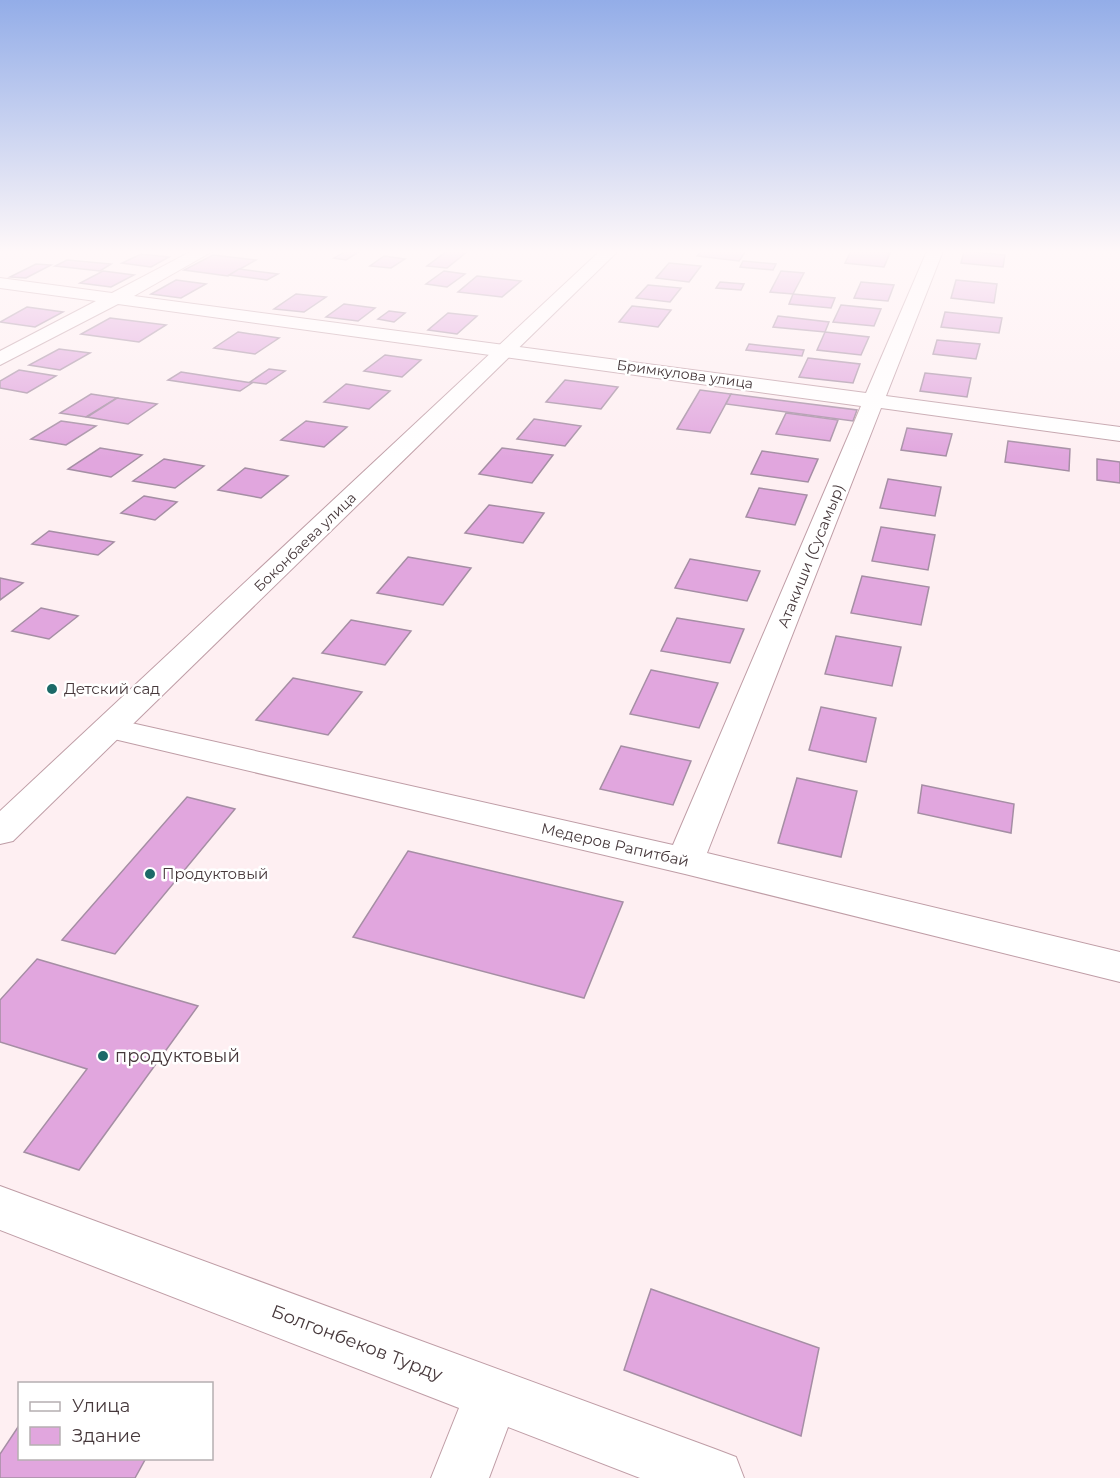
<svg xmlns="http://www.w3.org/2000/svg" width="1120" height="1478" font-family="Montserrat,sans-serif">
<style>
.building{fill:#e1a6de;stroke:#a58ea4;stroke-width:1.5}
.lines{fill:none;stroke-linecap:round;stroke-linejoin:round}
.street-casing{stroke:#bf9da6;stroke-width:2}
.secondary-casing{stroke:#bf9da6;stroke-width:2}
.street{fill:#fff;fill-rule:evenodd}
.secondary{fill:#fff;fill-rule:evenodd}
.poi-dot{fill:#1c6968;stroke:#fff;stroke-width:2}
.labels{text-anchor:middle;stroke-width:5;stroke-linejoin:round;paint-order:stroke}
.far-street-label{font-size:14px;fill:#46383b;stroke:#fff}
.street-label{font-size:15px;fill:#46383b;stroke:#fff}
.poi-label{font-size:15px;fill:#46383b;stroke:#fff;text-anchor:start}
.near-poi-label{font-size:18px;fill:#46383b;stroke:#fff;text-anchor:start}
.near-street-label{font-size:18px;fill:#46383b;stroke:#fff}
</style>
<rect width="100%" height="100%" fill="#feeff2"/>
<g class="building">
<polygon points="346,251 360,251 346,260 334,258"/>
<polygon points="447,251 468,251 447,268 427,266"/>
<polygon points="701,251 746,251 739,261 697,256"/>
<polygon points="851,251 876,251 890,253 884,267 845,263"/>
<polygon points="964,251 1005,255 1003,267 961,263"/>
<polygon points="141,254 169,257 151,267 122,263"/>
<polygon points="213,255 256,260 228,276 184,270"/>
<polygon points="384,256 405,259 391,268 370,266"/>
<polygon points="67,260 111,264 100,271 55,266"/>
<polygon points="743,261 776,264 773,270 740,267"/>
<polygon points="669,263 701,266 689,282 656,278"/>
<polygon points="36,264 51,265 26,278 10,277"/>
<polygon points="239,269 278,274 267,280 229,275"/>
<polygon points="103,271 134,275 111,287 80,283"/>
<polygon points="444,271 465,274 447,287 426,284"/>
<polygon points="781,271 804,273 793,294 770,292"/>
<polygon points="477,276 521,281 502,297 458,292"/>
<polygon points="176,280 206,284 181,298 151,294"/>
<polygon points="956,280 997,284 994,303 951,298"/>
<polygon points="720,282 744,284 741,290 716,288"/>
<polygon points="861,282 894,285 888,301 854,298"/>
<polygon points="648,285 681,288 670,302 636,298"/>
<polygon points="296,294 326,297 304,312 274,309"/>
<polygon points="793,294 835,298 831,308 789,304"/>
<polygon points="344,304 375,308 358,321 326,317"/>
<polygon points="841,305 881,309 874,326 833,322"/>
<polygon points="632,306 671,310 658,327 619,322"/>
<polygon points="27,307 63,312 35,327 0,322"/>
<polygon points="389,311 405,313 394,322 378,319"/>
<polygon points="945,312 1002,318 999,333 941,327"/>
<polygon points="448,313 477,316 457,334 428,330"/>
<polygon points="778,316 829,322 825,332 773,327"/>
<polygon points="110,318 166,325 139,342 81,334"/>
<polygon points="238,332 279,338 255,354 214,348"/>
<polygon points="825,332 869,337 861,355 817,350"/>
<polygon points="937,340 980,344 976,359 933,354"/>
<polygon points="749,344 804,350 802,356 746,350"/>
<polygon points="59,349 90,353 60,370 29,365"/>
<polygon points="385,355 421,360 402,377 364,371"/>
<polygon points="808,358 860,364 853,383 799,377"/>
<polygon points="269,369 285,371 266,384 250,382"/>
<polygon points="19,370 56,376 27,393 0,388 0,381"/>
<polygon points="181,372 252,383 240,391 168,380"/>
<polygon points="925,373 971,378 967,397 920,391"/>
<polygon points="565,380 618,387 601,409 546,402"/>
<polygon points="346,384 390,391 369,409 324,402"/>
<polygon points="700,390 731,394 710,433 677,429"/>
<polygon points="91,394 117,398 86,417 60,413"/>
<polygon points="731,394 857,410 853,421 726,404"/>
<polygon points="117,398 157,404 128,424 87,417"/>
<polygon points="786,413 838,420 830,441 776,434"/>
<polygon points="534,419 581,426 565,446 517,439"/>
<polygon points="61,421 96,426 66,445 31,439"/>
<polygon points="306,421 347,427 324,447 281,440"/>
<polygon points="907,428 952,434 946,456 901,450"/>
<polygon points="1008,441 1070,449 1069,471 1005,462"/>
<polygon points="100,448 142,455 111,477 68,469"/>
<polygon points="502,448 553,455 532,483 479,474"/>
<polygon points="762,451 818,459 808,482 751,474"/>
<polygon points="164,459 204,466 175,488 133,481"/>
<polygon points="1097,459 1120,462 1120,483 1097,480"/>
<polygon points="245,468 288,476 261,498 218,490"/>
<polygon points="888,479 941,487 935,516 880,508"/>
<polygon points="759,488 807,495 795,525 746,517"/>
<polygon points="144,496 177,502 155,520 121,513"/>
<polygon points="489,505 544,513 523,543 465,533"/>
<polygon points="881,527 935,535 928,570 872,561"/>
<polygon points="49,531 114,542 98,555 32,544"/>
<polygon points="408,557 471,568 443,605 377,593"/>
<polygon points="690,559 760,571 747,601 675,588"/>
<polygon points="862,576 929,587 921,625 851,613"/>
<polygon points="0,578 23,583 0,600"/>
<polygon points="41,608 78,616 49,639 12,631"/>
<polygon points="677,618 744,629 730,663 661,651"/>
<polygon points="351,620 411,631 385,665 322,653"/>
<polygon points="836,636 901,647 892,686 825,674"/>
<polygon points="651,670 718,683 699,728 630,714"/>
<polygon points="293,678 362,692 328,735 256,720"/>
<polygon points="821,707 876,718 866,762 809,750"/>
<polygon points="621,746 691,761 673,805 600,789"/>
<polygon points="797,778 857,791 841,857 778,843"/>
<polygon points="922,785 1014,804 1011,833 918,813"/>
<polygon points="187,797 235,809 115,954 62,940"/>
<polygon points="408,851 623,902 584,998 353,937"/>
<polygon points="37,959 198,1006 79,1170 24,1152 87,1069 0,1042 0,1000"/>
<polygon points="651,1289 819,1348 801,1436 624,1370"/>
<polygon points="20,1424 20,1458 146,1458 135,1478 0,1478 0,1454"/>
</g>
<g class="lines">
<defs>
<g id="street">
<polygon points="192,251 213,251 134,296 866,393 927,251 943,251 886,396 1120,427 1120,441 881,408 707,853 1120,952 1120,982 685,874 97,735 93,728 97,721 109,718 673,845 861,406 118,304 0,365 0,351 96,301 0,288 0,278 112,293"/>
<polygon points="0,1186 715,1449 736,1457 744,1478 640,1478 508,1427 489,1478 431,1478 459,1408 0,1230"/>
</g>
<polygon id="secondary" points="600,251 618,251 13,841 0,844 0,811"/>
</defs>
<use href="#street" class="street-casing"/>
<use href="#secondary" class="secondary-casing"/>
<use href="#street" class="street"/>
<use href="#secondary" class="secondary"/>
</g>
<linearGradient id="sky" x2="0" y2="1"><stop stop-color="#93ade8"/><stop offset="0.55" stop-color="#fff8f9"/><stop offset="1" stop-color="#fff8f9" stop-opacity="0"/></linearGradient>
<rect width="1120" height="458" fill="url(#sky)"/>
<g class="poi-dot">
<circle cx="52" cy="689" r="6"/>
<circle cx="150" cy="874" r="6"/>
<circle cx="103" cy="1056" r="6"/>
</g>
<g class="labels">
<g class="far-street-label">
<text transform="translate(685 374) rotate(8)" y="5">Бримкулова улица</text>
<text transform="translate(305 542) rotate(-44)" y="5">Боконбаева улица</text>
</g>
<g class="street-label">
<text transform="translate(811 556) rotate(-68)" y="5">Атакиши (Сусамыр)</text>
<text transform="translate(615 845) rotate(13)" y="5">Медеров Рапитбай</text>
</g>
<g class="poi-label">
<text x="64" y="694">Детский сад</text>
<text x="162" y="879">Продуктовый</text>
</g>
<g class="near-poi-label">
<text x="115" y="1062">продуктовый</text>
</g>
<g class="near-street-label">
<text transform="translate(357 1343) rotate(21)" y="6">Болгонбеков Турду</text>
</g>
</g>
<rect x="18" y="1382" width="195" height="78" fill="#ffffff" stroke="#b5afb1" stroke-width="1.5"/>
<rect x="30" y="1402" width="30" height="9" fill="#ffffff" stroke="#b5afb1" stroke-width="1.5"/>
<text x="72" y="1412" font-size="18" fill="#46383b">Улица</text>
<rect x="30" y="1427" width="30" height="18" fill="#e1a6de" stroke="#b5afb1" stroke-width="1.5"/>
<text x="72" y="1442" font-size="18" fill="#46383b">Здание</text>
</svg>
